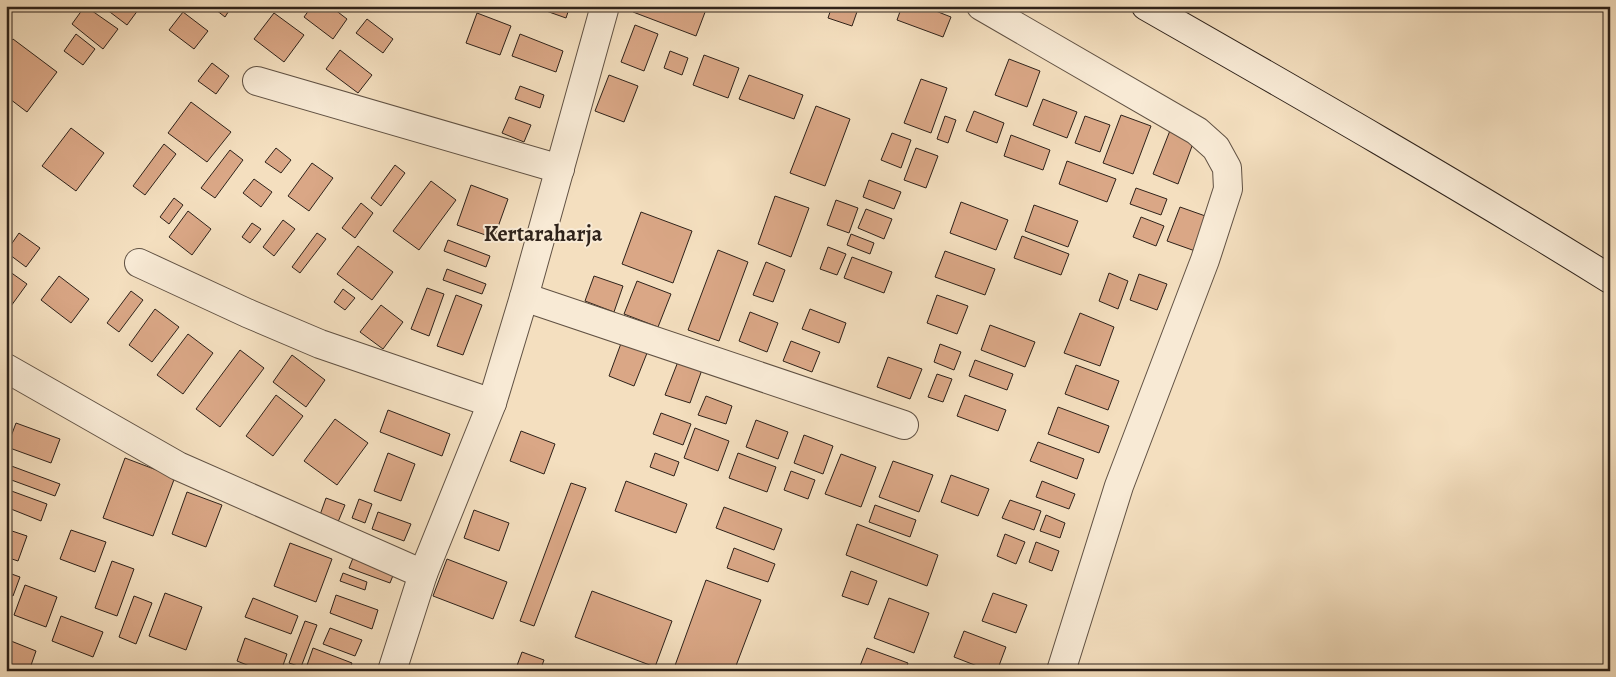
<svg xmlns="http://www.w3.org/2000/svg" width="1616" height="677" font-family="Alegreya,serif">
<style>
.building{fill:#daa786;stroke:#2e221a}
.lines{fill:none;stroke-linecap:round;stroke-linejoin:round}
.street-casing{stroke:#605143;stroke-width:30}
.secondary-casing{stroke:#2e221a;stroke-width:30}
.street{stroke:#f8ead5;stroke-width:28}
.secondary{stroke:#f8ead5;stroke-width:28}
.labels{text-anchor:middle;stroke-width:4;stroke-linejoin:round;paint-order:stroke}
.quarter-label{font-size:22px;font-weight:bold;fill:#2e221a;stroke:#f8ead5}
</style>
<rect width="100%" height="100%" fill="#f4dfbf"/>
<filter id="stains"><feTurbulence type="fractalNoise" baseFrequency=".004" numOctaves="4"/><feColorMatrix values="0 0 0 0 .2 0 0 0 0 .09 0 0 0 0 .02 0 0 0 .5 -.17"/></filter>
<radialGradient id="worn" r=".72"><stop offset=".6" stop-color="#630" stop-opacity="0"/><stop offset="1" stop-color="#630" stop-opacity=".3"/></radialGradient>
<g class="building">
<polygon points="85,6 118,29 103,49 72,24"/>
<polygon points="102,6 141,6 127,25"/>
<polygon points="211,6 232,6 225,17"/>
<polygon points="312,6 330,6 347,19 333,39 304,17"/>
<polygon points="532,6 570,6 566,18"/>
<polygon points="635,6 705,6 707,7 696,36 633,12"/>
<polygon points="832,6 859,6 852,26 828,18"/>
<polygon points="902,6 923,6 951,17 943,37 897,20"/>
<polygon points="183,12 208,31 194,49 169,30"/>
<polygon points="274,13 304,35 284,62 254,39"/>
<polygon points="477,13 511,26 500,55 466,43"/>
<polygon points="367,19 393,39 383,53 356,33"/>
<polygon points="635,25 658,34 644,71 621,62"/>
<polygon points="76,34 95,49 83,65 64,51"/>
<polygon points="520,34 563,51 556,72 512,56"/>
<polygon points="13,39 57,72 27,112 6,96 6,47"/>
<polygon points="340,50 372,75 358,93 326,69"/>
<polygon points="670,51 688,58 682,75 664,68"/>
<polygon points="704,55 739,68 728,98 693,85"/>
<polygon points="1009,59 1040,71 1027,107 995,95"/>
<polygon points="212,63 229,76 216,94 198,81"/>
<polygon points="609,75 638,86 624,122 595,111"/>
<polygon points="749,75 803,95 794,119 739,99"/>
<polygon points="921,79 947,88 931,133 904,123"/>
<polygon points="520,86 544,95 540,108 515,99"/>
<polygon points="1043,99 1077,112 1067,138 1033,125"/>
<polygon points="191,102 231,132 207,162 168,133"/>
<polygon points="816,106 850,119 825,186 790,173"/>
<polygon points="974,111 1004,123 997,143 966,131"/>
<polygon points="1121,115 1151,126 1133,174 1103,163"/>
<polygon points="945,116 956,120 948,143 937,139"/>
<polygon points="1085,116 1110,125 1100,152 1075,143"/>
<polygon points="509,117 531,125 524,142 502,133"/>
<polygon points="71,128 104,153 76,191 42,166"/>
<polygon points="1171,128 1195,138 1178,184 1153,174"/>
<polygon points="892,133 911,140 901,168 881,160"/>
<polygon points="1011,135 1050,150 1043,170 1004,156"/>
<polygon points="164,144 176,154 145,195 133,186"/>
<polygon points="276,148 291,160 281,173 265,162"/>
<polygon points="916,148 938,156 926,188 904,180"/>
<polygon points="230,150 243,160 215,198 201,188"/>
<polygon points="1067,161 1116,179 1107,202 1059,184"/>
<polygon points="312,163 333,178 309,211 288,196"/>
<polygon points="395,165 405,173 381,206 371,198"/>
<polygon points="254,179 272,192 261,207 243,193"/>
<polygon points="869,180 901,192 894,209 863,197"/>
<polygon points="431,181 456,200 419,250 393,231"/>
<polygon points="471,185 508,199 494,238 457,225"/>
<polygon points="1136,188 1167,199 1161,215 1130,204"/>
<polygon points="775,196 809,208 791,257 758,244"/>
<polygon points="174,198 183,205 169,224 160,217"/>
<polygon points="836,200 858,208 849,233 827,225"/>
<polygon points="961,202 1008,220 996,250 950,233"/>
<polygon points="361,203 373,213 355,238 342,228"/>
<polygon points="1034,205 1078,221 1068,247 1025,231"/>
<polygon points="1180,207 1211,218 1198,252 1167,241"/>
<polygon points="866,209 892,219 884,239 858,228"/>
<polygon points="188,211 211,229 192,255 169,237"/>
<polygon points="641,212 692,231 673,283 622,264"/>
<polygon points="1141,217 1164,226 1156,246 1133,237"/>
<polygon points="283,220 295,229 274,256 263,247"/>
<polygon points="252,223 261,229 250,243 242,237"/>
<polygon points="19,233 40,248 26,267 6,252"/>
<polygon points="317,233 326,239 300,273 292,267"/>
<polygon points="851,234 874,243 870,254 847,245"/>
<polygon points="1022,236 1069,254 1061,275 1014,258"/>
<polygon points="448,240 490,256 486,267 444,251"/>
<polygon points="358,246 393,272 372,300 337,274"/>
<polygon points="828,247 846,254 837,275 820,269"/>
<polygon points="718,250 748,262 719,341 688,330"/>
<polygon points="945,251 995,269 985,295 935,277"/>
<polygon points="852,257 892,272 884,293 844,278"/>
<polygon points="766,262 785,270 773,302 753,295"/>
<polygon points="6,269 27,284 11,306 6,303"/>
<polygon points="447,269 486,284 482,294 443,280"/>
<polygon points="1109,273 1128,281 1118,309 1099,301"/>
<polygon points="1139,274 1167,284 1157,310 1130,300"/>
<polygon points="59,276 89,299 71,323 41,300"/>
<polygon points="594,276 623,286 614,312 585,301"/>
<polygon points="637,281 671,294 658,327 624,314"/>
<polygon points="427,288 444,294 429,336 411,329"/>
<polygon points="343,289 355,298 345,310 334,302"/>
<polygon points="131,291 143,300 119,332 107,323"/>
<polygon points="456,295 482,305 463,355 437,346"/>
<polygon points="937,295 968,306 957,334 927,323"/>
<polygon points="381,305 403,322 383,349 360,332"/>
<polygon points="155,309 179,327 152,362 129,345"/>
<polygon points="810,309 846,323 839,343 802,329"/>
<polygon points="750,312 778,323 767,352 739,341"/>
<polygon points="1080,313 1114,327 1100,366 1064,353"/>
<polygon points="990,325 1035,342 1025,367 981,350"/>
<polygon points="188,334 213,353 183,394 157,375"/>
<polygon points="623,338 649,348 634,386 609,376"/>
<polygon points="791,341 820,352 812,372 783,361"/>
<polygon points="940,344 961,352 954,370 934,362"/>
<polygon points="240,350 264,368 220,427 196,409"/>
<polygon points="292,355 325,380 306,407 273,382"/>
<polygon points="888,357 922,369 910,399 877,387"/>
<polygon points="679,359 703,367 690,403 665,395"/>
<polygon points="975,360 1013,374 1007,390 969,376"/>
<polygon points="1076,365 1119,381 1108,410 1065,394"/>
<polygon points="937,374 952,379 943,402 928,397"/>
<polygon points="276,395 303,416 273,456 246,436"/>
<polygon points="965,395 1006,410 998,431 957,416"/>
<polygon points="706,396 732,406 726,424 698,415"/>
<polygon points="1058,407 1109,426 1099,453 1048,434"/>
<polygon points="388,410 450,434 442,456 380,432"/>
<polygon points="661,413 691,424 683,445 653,434"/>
<polygon points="335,419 368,443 337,485 304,461"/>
<polygon points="756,420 788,432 778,459 746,447"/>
<polygon points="16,423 60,439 51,463 7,447"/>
<polygon points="695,428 729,441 718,471 684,458"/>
<polygon points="521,431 555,444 544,474 510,461"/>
<polygon points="804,435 833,446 823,474 794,463"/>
<polygon points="1038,442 1084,459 1077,479 1030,461"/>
<polygon points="388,453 415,464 401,501 374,491"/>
<polygon points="655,453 679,462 674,476 650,467"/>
<polygon points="738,453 776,467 767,492 729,478"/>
<polygon points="841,454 876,467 861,507 825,494"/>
<polygon points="125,458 175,477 153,536 103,518"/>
<polygon points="893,461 933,475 919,512 879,497"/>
<polygon points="6,464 60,484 55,496 6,478"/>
<polygon points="791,471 815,480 808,499 784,490"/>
<polygon points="951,475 989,489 978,516 941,502"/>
<polygon points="626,481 687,504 676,533 615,511"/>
<polygon points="1042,481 1075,494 1069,509 1036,497"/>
<polygon points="571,483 586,488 534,626 520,621"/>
<polygon points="6,489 47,504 41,521 6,507"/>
<polygon points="187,492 222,505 206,547 172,534"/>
<polygon points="326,498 345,505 338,522 320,515"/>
<polygon points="359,499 372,504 365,523 352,518"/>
<polygon points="1010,500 1041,511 1034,530 1002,518"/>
<polygon points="875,505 916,520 910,537 869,522"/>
<polygon points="724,507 782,529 774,550 716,528"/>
<polygon points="474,510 509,523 499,551 464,538"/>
<polygon points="378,512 411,524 404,541 372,529"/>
<polygon points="1046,515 1065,523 1060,538 1040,531"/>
<polygon points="857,524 938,555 927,586 846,555"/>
<polygon points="6,529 27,536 18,561 6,557"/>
<polygon points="71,530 106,542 95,572 60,559"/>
<polygon points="1005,534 1025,542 1016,564 997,556"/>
<polygon points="1036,542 1059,551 1052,571 1029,562"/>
<polygon points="290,543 332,559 316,602 274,586"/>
<polygon points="734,548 775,564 768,582 727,568"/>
<polygon points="355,553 396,568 390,583 349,568"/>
<polygon points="447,559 507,582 493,619 433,596"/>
<polygon points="112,561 134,569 117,616 95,608"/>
<polygon points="851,571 877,581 868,605 842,596"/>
<polygon points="6,572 20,577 13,596 6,593"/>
<polygon points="343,573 367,582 365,590 340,581"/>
<polygon points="706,580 761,600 734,671 673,671"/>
<polygon points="25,585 57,597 46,627 14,615"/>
<polygon points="592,591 672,621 655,667 575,637"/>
<polygon points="165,593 202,607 186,650 149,636"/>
<polygon points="993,593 1027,605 1016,633 982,621"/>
<polygon points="336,595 378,610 372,629 330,613"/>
<polygon points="134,596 152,603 136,644 119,637"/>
<polygon points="253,598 298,616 291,634 245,617"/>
<polygon points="889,598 929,613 914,653 874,638"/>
<polygon points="61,616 103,632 93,657 52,641"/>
<polygon points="305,621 317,625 301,667 289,663"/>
<polygon points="330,628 362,640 355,656 323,644"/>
<polygon points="964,631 1006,647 997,671 990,671 954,657"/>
<polygon points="245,638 287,654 281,671 262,671 237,661"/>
<polygon points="6,639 36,651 29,671 13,671 6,668"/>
<polygon points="313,648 352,663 349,671 305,671"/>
<polygon points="867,648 908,663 905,671 858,671"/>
<polygon points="522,652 544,660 540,671 515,671"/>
</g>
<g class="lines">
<defs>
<g id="street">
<polyline points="981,6 1197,131 1216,148 1227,168 1228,189 1205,260 1119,486 1061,671"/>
<polyline points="257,81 560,169"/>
<polyline points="139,263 247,313 320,344 492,403"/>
<polyline points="524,297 904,425"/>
<polyline points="6,368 178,466 423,574"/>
<polyline points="392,671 423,574 492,403 524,297 605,6"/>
</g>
<path id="secondary" d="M1146,6C1302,95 1457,184 1610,279"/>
</defs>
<use href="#street" class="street-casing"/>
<use href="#secondary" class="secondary-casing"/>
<use href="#street" class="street"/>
<use href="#secondary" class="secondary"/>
</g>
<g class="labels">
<g class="quarter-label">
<text x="543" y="241">Kertaraharja</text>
</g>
</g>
<rect width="1616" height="677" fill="none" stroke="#f4dfbf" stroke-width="25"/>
<rect x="8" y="8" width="1601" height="662" fill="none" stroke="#2e221a" stroke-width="2.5"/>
<rect x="12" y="12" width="1591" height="652" fill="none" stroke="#2e221a"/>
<rect width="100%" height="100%" filter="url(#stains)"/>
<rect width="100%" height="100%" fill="url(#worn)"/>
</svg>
